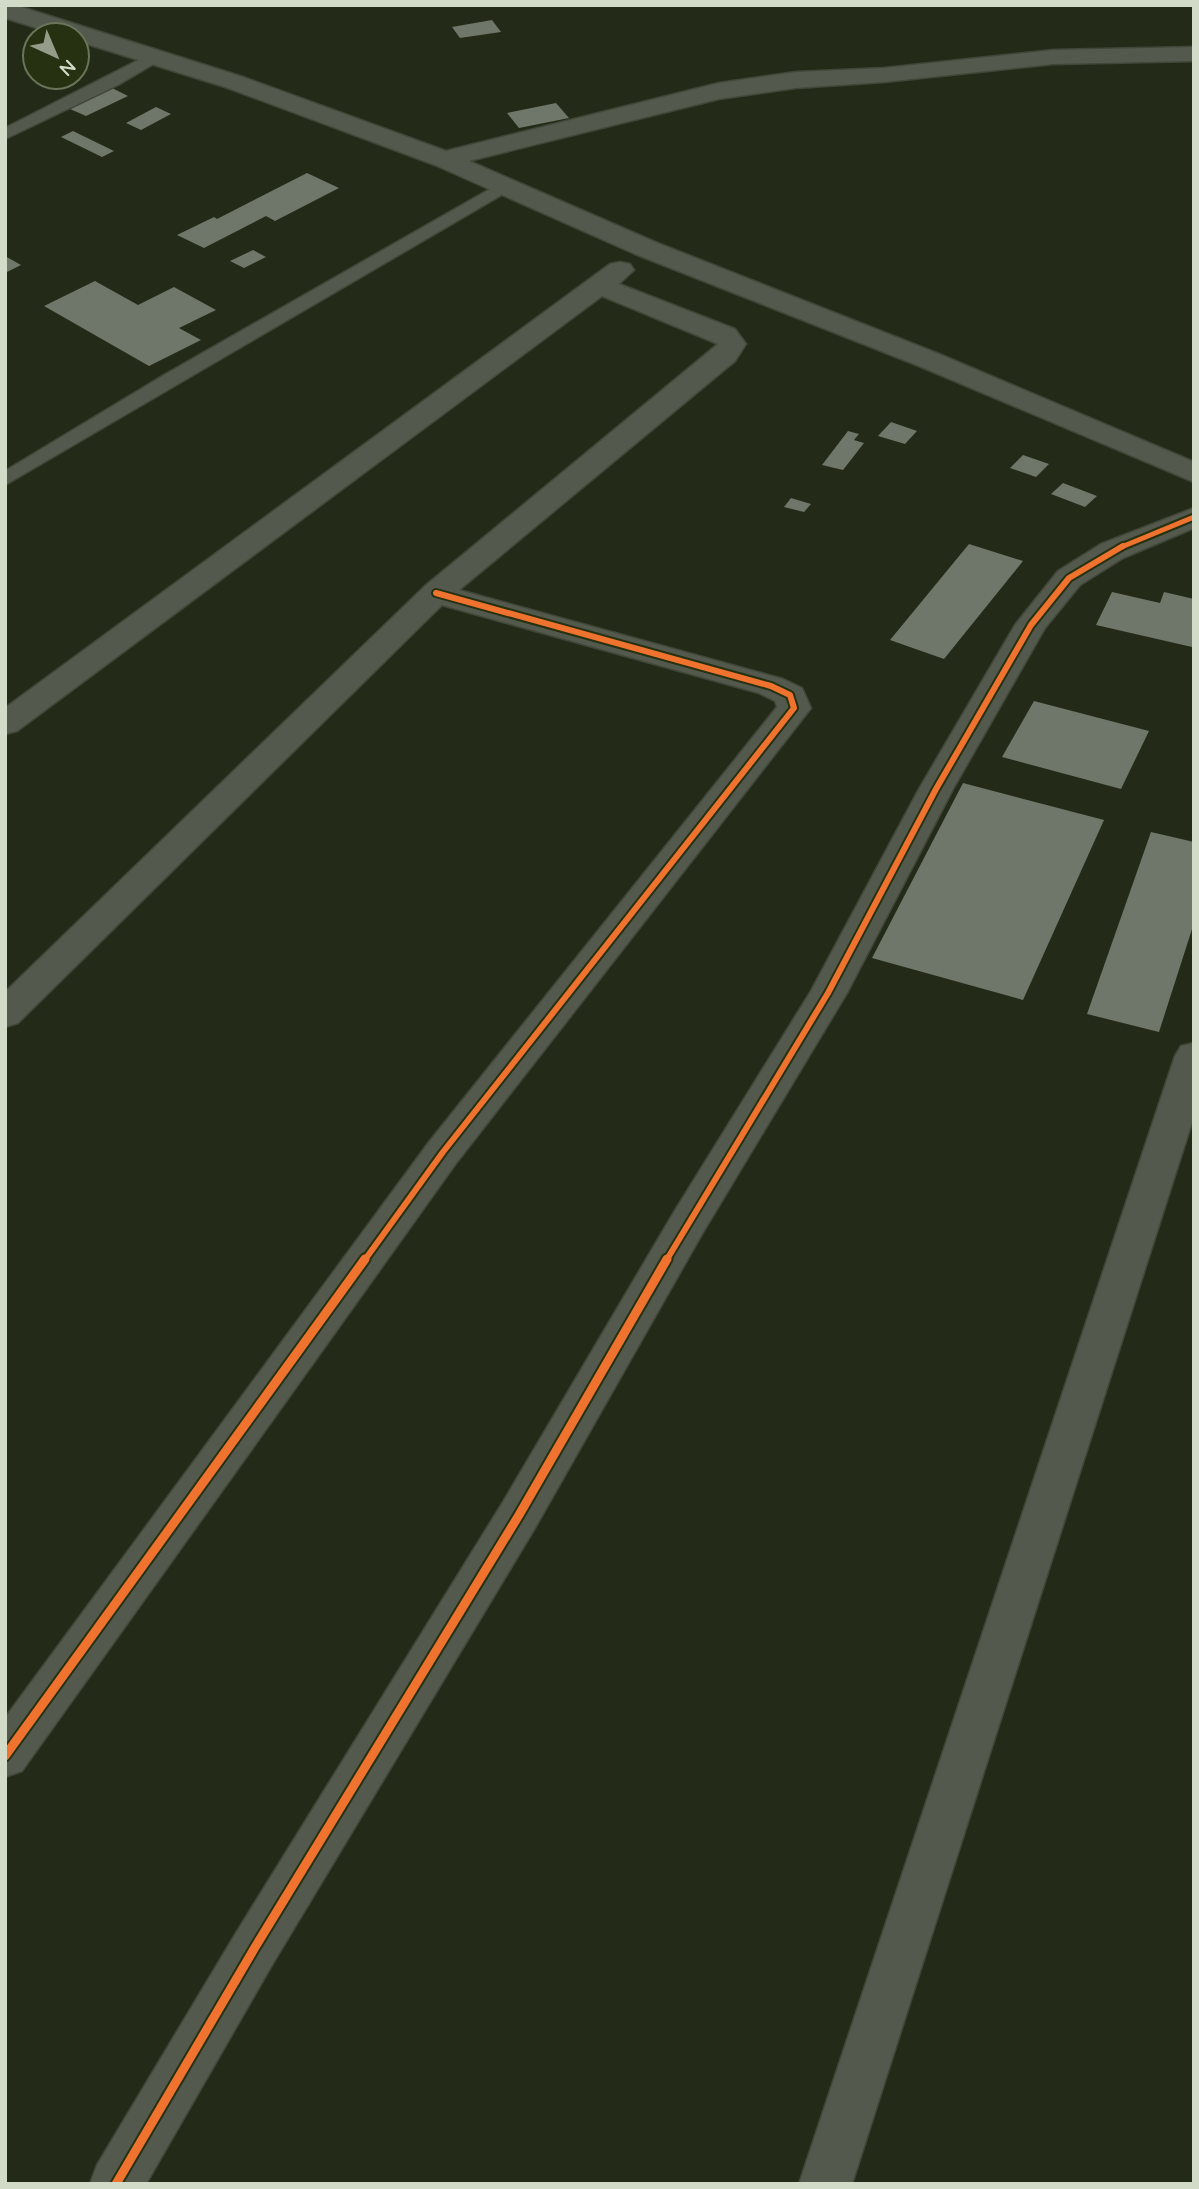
<svg xmlns="http://www.w3.org/2000/svg" width="1199" height="2189" font-family="Quicksand,sans-serif">
<style>
.building{fill:#6e7769}
.lines{fill:none;stroke-linecap:round;stroke-linejoin:round}
.lane-casing{stroke:#404638;stroke-width:3}
.street-casing{stroke:#404638;stroke-width:3}
.lane{fill:#53594c;fill-rule:evenodd}
.street{fill:#53594c;fill-rule:evenodd}
.cycleway-far2-casing{stroke:#253111;stroke-width:9}
.cycleway-far1-casing{stroke:#253111;stroke-width:10}
.cycleway-casing{stroke:#253111;stroke-width:13}
.cycleway-far2{stroke:#ef722f;stroke-width:5}
.cycleway-far1{stroke:#ef722f;stroke-width:6}
.cycleway{stroke:#ef722f;stroke-width:9}
</style>
<rect width="100%" height="100%" fill="#232a18"/>
<g class="building">
<polygon points="492,20 501,32 460,38 452,27"/>
<polygon points="112,88 128,96 86,116 70,109"/>
<polygon points="556,103 569,118 519,128 507,113"/>
<polygon points="156,107 171,114 141,130 126,123"/>
<polygon points="73,131 114,151 102,157 61,137"/>
<polygon points="307,173 339,188 275,221 266,216 204,248 177,235 214,217 217,219"/>
<polygon points="253,250 266,257 244,268 230,261"/>
<polygon points="5,256 21,265 5,273"/>
<polygon points="95,281 138,305 174,287 216,310 179,328 201,340 149,366 44,306"/>
<polygon points="891,422 917,431 905,444 878,436"/>
<polygon points="848,431 859,434 854,440 864,443 843,470 822,465"/>
<polygon points="1023,455 1049,464 1036,477 1010,468"/>
<polygon points="1063,483 1097,496 1085,507 1051,494"/>
<polygon points="791,498 811,504 804,512 784,507"/>
<polygon points="969,544 1023,561 944,659 890,640"/>
<polygon points="1112,592 1160,603 1164,592 1194,599 1192,647 1096,625"/>
<polygon points="1034,701 1149,731 1121,789 1002,757"/>
<polygon points="963,783 1104,820 1023,1000 872,958"/>
<polygon points="1151,832 1194,842 1194,923 1159,1032 1087,1014"/>
</g>
<g class="lines">
<defs>
<g id="lane">
<polygon points="156,51 162,53 164,56 162,59 118,85 5,139 5,128"/>
<polygon points="504,181 512,186 510,190 5,485 5,471 164,375"/>
</g>
<g id="street">
<polygon points="5,5 15,5 243,77 446,151 719,83 796,72 884,68 1053,50 1194,47 1194,61 1053,64 884,82 796,88 719,99 469,161 655,242 939,354 1194,462 1194,482 919,366 635,254 435,165 225,87 77,41 77,35 59,35 5,18"/>
<polygon points="620,262 630,264 634,270 619,284 735,329 746,344 735,361 459,590 783,679 802,688 811,708 457,1162 22,1771 5,1777 5,1718 429,1142 777,707 775,701 759,693 442,605 18,1023 5,1027 5,992 425,586 718,344 602,296 17,731 5,734 5,708 610,264"/>
<polygon points="1194,508 1194,528 1123,558 1080,585 1045,628 953,789 847,993 702,1234 535,1528 272,1965 146,2184 90,2184 97,2165 236,1933 503,1502 674,1212 811,991 919,789 1015,625 1058,571 1101,544"/>
<polygon points="1194,1043 1194,1116 852,2184 799,2184 1175,1056 1181,1046"/>
</g>
</defs>
<use href="#lane" class="lane-casing"/>
<use href="#street" class="street-casing"/>
<use href="#lane" class="lane"/>
<use href="#street" class="street"/>
<defs>
<polyline id="cycleway-far2" points="1119,548 1194,517"/>
<g id="cycleway-far1">
<polyline points="364,1261 443,1152 794,708 790,695 771,686 436,593"/>
<polyline points="666,1261 828,993 936,789 1031,625 1069,578 1123,546"/>
</g>
<g id="cycleway">
<polyline points="5,1756 365,1259"/>
<polyline points="116,2184 254,1949 519,1515 667,1259"/>
</g>
</defs>
<use href="#cycleway-far2" class="cycleway-far2-casing"/>
<use href="#cycleway-far1" class="cycleway-far1-casing"/>
<use href="#cycleway" class="cycleway-casing"/>
<use href="#cycleway-far2" class="cycleway-far2"/>
<use href="#cycleway-far1" class="cycleway-far1"/>
<use href="#cycleway" class="cycleway"/>
</g>
<rect width="1199" height="2189" fill="none" stroke="#d2dbc8" stroke-width="14"/>
<g transform="translate(56 56) rotate(136)"><circle r="33" fill="#253111" stroke="#6a755a" stroke-width="2"/>
<path d="M0-5L12 26L0 18L-12 26Z" fill="#959d8a"/>
<text y="-10" font-size="19" font-weight="bold" text-anchor="middle" fill="#d2dbc8">N</text>
</g>
</svg>
